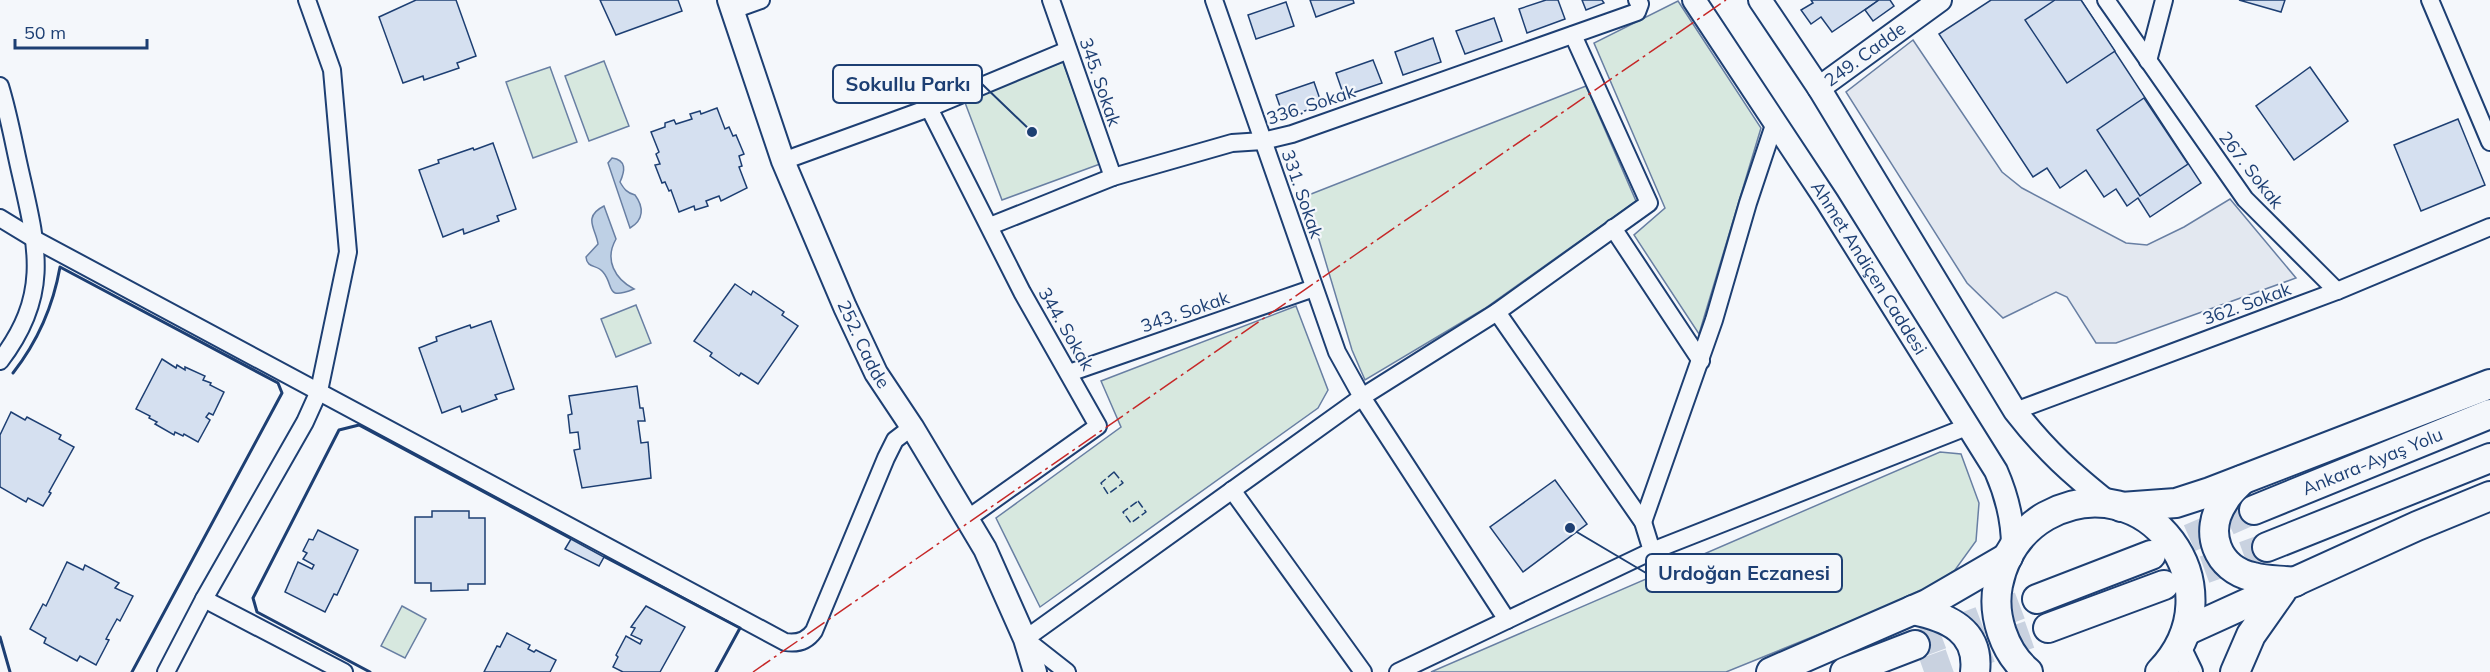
<svg xmlns="http://www.w3.org/2000/svg" width="2490" height="672" font-family="Mulish,sans-serif">
<style>
.green{fill:#d7e8df;stroke:#687fa3;stroke-width:1.5}
.parking{fill:#e3e8f0;stroke:#687fa3;stroke-width:1.5}
.water{fill:#bed0e5;stroke:#687fa3;stroke-width:1.5}
.building{fill:#d5e0f0;stroke:#1d3f73;stroke-width:1.5}
.lines{fill:none;stroke-linecap:round;stroke-linejoin:round}
.highway-tunnel{stroke:#c9d2e0;stroke-width:28;stroke-dasharray:28 14;stroke-linecap:butt}
.street-casing{stroke:#1d3f73;stroke-width:20}
.secondary-casing{stroke:#1d3f73;stroke-width:26}
.highway-casing{stroke:#1d3f73;stroke-width:32}
.street{stroke:#f4f7fb;stroke-width:16}
.secondary{stroke:#f4f7fb;stroke-width:22}
.highway{stroke:#f4f7fb;stroke-width:28}
.fence{stroke:#1d3f73;stroke-width:1.5;stroke-dasharray:8 3;stroke-linecap:butt}
.wall{stroke:#1d3f73;stroke-width:3}
.power{stroke:#c62828;stroke-width:1.5;stroke-dasharray:21 4.5 3 4.5;stroke-linecap:butt}
.labels{text-anchor:middle;stroke-width:4.5;stroke-linejoin:round;paint-order:stroke}
.street-label{font-size:18px;fill:#1d3f73;stroke:#f4f7fb}
.leader{fill:none;stroke:#1d3f73;stroke-width:2}
.callout-dot{fill:#1d3f73;stroke:#f4f7fb;stroke-width:2}
.callout{fill:#f4f7fb;stroke:#1d3f73;stroke-width:2}
.callout-label{font-size:20px;text-anchor:middle;font-weight:bold;fill:#1d3f73}
</style>
<rect width="100%" height="100%" fill="#f4f7fb"/>
<g class="green">
<polygon points="1678,1 1761,128 1699,334 1634,235 1665,208 1594,43"/>
<polygon points="604,61 629,126 589,141 565,76"/>
<polygon points="1063,62 1100,164 1002,200 964,100"/>
<polygon points="550,67 577,142 533,158 506,82"/>
<polygon points="1586,86 1636,201 1484,309 1365,380 1352,350 1306,196"/>
<polygon points="636,305 651,343 616,357 601,319"/>
<polygon points="1296,306 1328,390 1318,408 1040,607 996,518 1121,427 1101,381"/>
<polygon points="1940,452 1961,454 1979,503 1976,541 1955,570 1923,592 1726,672 1431,672"/>
<polygon points="402,606 426,619 405,658 381,646"/>
</g>
<polygon class="parking" points="1913,40 2002,172 2022,188 2126,243 2147,245 2184,227 2230,199 2296,278 2116,343 2096,343 2067,297 2056,292 2003,318 1967,283 1846,92"/>
<g class="water">
<path d="M612,158C627,160 625,171 620,182C624,189 627,193 635,195C644,207 644,220 630,228L608,163Z"/>
<path d="M604,206L616,239C604,260 615,279 634,289C604,301 615,286 603,272C597,264 587,269 586,257L598,244C596,229 582,217 604,206Z"/>
</g>
<g class="building">
<polygon points="416,0 456,0 476,56 457,63 459,68 424,80 423,76 403,83 379,17"/>
<polygon points="600,0 678,0 682,11 616,35"/>
<polygon points="1310,0 1353,0 1354,3 1316,17"/>
<polygon points="1546,0 1558,0 1565,19 1527,33 1519,9"/>
<polygon points="1582,0 1602,0 1604,3 1586,10"/>
<polygon points="1811,0 1879,0 1832,32 1821,17 1811,24 1801,10 1813,3"/>
<polygon points="1879,0 1890,0 1894,6 1873,21 1865,10"/>
<polygon points="1991,0 2081,0 2201,183 2150,217 2138,198 2127,206 2116,189 2104,197 2086,170 2060,188 2047,168 2033,177 1939,34"/>
<polygon points="2055,0 2081,0 2115,51 2067,83 2025,20"/>
<polygon points="2239,0 2285,0 2281,12"/>
<polygon points="1286,2 1294,26 1256,39 1248,15"/>
<polygon points="1494,18 1502,41 1465,54 1456,31"/>
<polygon points="1433,38 1441,62 1403,75 1395,52"/>
<polygon points="1373,60 1382,83 1344,96 1336,73"/>
<polygon points="2310,67 2348,121 2294,160 2256,106"/>
<polygon points="1314,82 1322,105 1284,118 1276,95"/>
<polygon points="2144,98 2188,164 2140,196 2097,130"/>
<polygon points="717,108 725,129 729,127 733,136 736,135 744,154 739,156 742,166 739,167 747,188 721,201 719,196 706,201 708,206 695,210 694,206 679,212 671,190 669,191 665,182 662,183 655,165 660,164 656,154 659,152 651,132 665,127 665,123 674,120 676,124 692,119 690,114 700,111 701,114"/>
<polygon points="2458,119 2485,185 2421,211 2394,145"/>
<polygon points="493,143 516,209 497,216 499,221 464,234 463,229 443,237 419,170 439,163 438,160 473,148 474,150"/>
<polygon points="735,284 751,295 753,291 784,312 782,315 798,326 758,384 741,373 739,376 710,356 712,353 694,341"/>
<polygon points="491,321 514,389 495,395 497,399 462,412 460,406 442,413 419,348 437,341 436,337 470,325 471,328"/>
<polygon points="162,359 176,368 177,365 185,370 185,367 205,376 203,380 211,383 210,385 224,392 213,415 209,413 206,417 210,420 198,442 184,434 183,436 175,432 174,435 155,424 157,422 149,418 150,416 136,409"/>
<polygon points="637,386 640,408 643,408 645,421 638,421 641,443 648,442 651,478 582,488 574,450 580,449 578,432 570,433 568,415 572,414 569,396"/>
<polygon points="11,412 25,420 27,417 61,435 59,439 74,447 49,492 51,493 43,506 28,498 26,502 0,487 0,435"/>
<polygon points="1555,480 1587,524 1523,572 1490,527"/>
<polygon points="432,511 469,511 469,518 485,518 485,584 468,584 468,590 431,591 431,583 415,583 415,517 432,517"/>
<polygon points="318,530 358,550 337,595 334,594 325,612 285,592 298,562 312,569 314,565 303,559 307,553 303,551 309,539 313,540"/>
<polygon points="571,539 604,557 599,566 565,549"/>
<polygon points="67,562 83,570 85,565 119,583 115,588 133,596 120,621 117,619 106,639 109,640 96,665 80,656 77,661 44,643 46,638 30,629 43,604 46,606"/>
<polygon points="646,606 685,627 660,672 623,672 613,667 618,657 616,655 626,636 640,644 642,640 631,635 635,628 631,627"/>
<polygon points="507,633 530,645 528,649 534,652 536,650 556,660 550,672 484,672 497,646 500,647"/>
</g>
<g class="lines">
<g class="highway-tunnel">
<polyline points="2151,555 2254,510"/>
<polyline points="2165,584 2267,547"/>
<polyline points="1915,645 2037,599"/>
<polyline points="1924,672 2048,628"/>
</g>
<defs>
<g id="street">
<polyline points="1051,0 1113,177"/>
<polyline points="1214,0 1337,352 1362,397 1507,620"/>
<polyline points="2106,0 2245,199 2337,291"/>
<polyline points="2430,0 2490,142"/>
<polyline points="733,10 761,0"/>
<polyline points="2148,61 2164,0"/>
<path d="M0,86C9,115 14,145 21,175C38,249 50,296 0,361"/>
<polyline points="929,108 1022,292 1098,426 967,519"/>
<polyline points="783,161 929,108 1068,50"/>
<path d="M0,218L36,240L785,642C797,644 807,641 814,631L886,458L895,440L912,427"/>
<polyline points="990,226 1113,177 1232,143 1263,141 1292,134 1637,12 1640,4 1637,0"/>
<polyline points="1613,228 1701,361"/>
<polyline points="1497,312 1643,522 1652,551"/>
<polyline points="1069,373 1314,288"/>
<polyline points="2015,411 2337,291 2490,227"/>
<polyline points="1232,490 1363,672"/>
<polyline points="1643,522 1714,320 1748,203 1775,122"/>
<polyline points="204,599 344,672"/>
<polyline points="166,672 204,599 305,422 319,391 348,252 332,70 307,0"/>
<polyline points="1067,672 1025,639 1362,397 1497,312 1649,203 1573,35"/>
<polyline points="1398,672 1652,551 1969,426"/>
</g>
<g id="secondary">
<path id="s1" d="M729,0L783,161L845,307L876,373L912,427L985,549L1025,639L1035,672"/>
<path id="s2" d="M1694,0L1827,201L1996,471C2007,496 2013,520 2013,547"/>
<path d="M1760,0L1819,88L2015,411C2046,451 2072,474 2111,505"/>
<path id="s3" d="M1819,88L1940,0"/>
<polyline points="2179,647 2191,672"/>
</g>
<g id="highway">
<path d="M2242,480C2236,486 2228,493 2224,501C2203,532 2217,569 2253,577C2266,581 2281,580 2295,582"/>
<polyline points="2121,507 2176,503 2210,492 2490,384"/>
<path id="s4" d="M2254,510L2490,414"/>
<polyline points="2267,547 2490,458"/>
<polyline points="2037,599 2151,555"/>
<path d="M1913,610C1948,617 1980,631 1975,672"/>
<polyline points="2048,628 2164,585"/>
<polyline points="2186,631 2417,526 2490,496"/>
<polyline points="1771,672 1927,604 2008,557"/>
<polyline points="1845,672 1915,645"/>
<path d="M2028,672C2004,652 1992,615 1998,585C2004,556 2020,531 2046,516C2146,461 2241,588 2160,672"/>
<polyline points="2235,672 2251,635 2282,591"/>
</g>
</defs>
<use href="#street" class="street-casing"/>
<use href="#secondary" class="secondary-casing"/>
<use href="#highway" class="highway-casing"/>
<use href="#street" class="street"/>
<use href="#secondary" class="secondary"/>
<use href="#highway" class="highway"/>
<g class="fence">
<polygon points="1114,472 1123,483 1108,494 1101,483"/>
<polygon points="1138,501 1146,512 1131,523 1123,512"/>
</g>
<g class="wall">
<path d="M13,373C38,341 53,307 60,267L278,383L282,393L132,672"/>
<polyline points="605,557 740,628 716,672"/>
<polyline points="0,637 10,672"/>
<polyline points="370,672 257,612 253,598 339,430 359,425 570,538"/>
</g>
<polyline class="power" points="753,672 1355,255 1726,0"/>
</g>
<g class="labels">
<g class="street-label">
<text dy="6" stroke="none"><textPath href="#s3" startOffset="57">249. Cadde</textPath></text>
<text transform="translate(1100 82) rotate(71)" y="6">345. Sokak</text>
<text transform="translate(1311 105) rotate(-18)" y="6">336. Sokak</text>
<text transform="translate(2251 170) rotate(52)" y="6">267. Sokak</text>
<text transform="translate(1302 194) rotate(71)" y="6">331. Sokak</text>
<text dy="6" stroke="none"><textPath href="#s2" startOffset="320">Ahmet Andiçen Caddesi</textPath></text>
<text transform="translate(2247 304) rotate(-20)" y="6">362. Sokak</text>
<text transform="translate(1185 312) rotate(-19)" y="6">343. Sokak</text>
<text transform="translate(1066 329) rotate(60)" y="6">344. Sokak</text>
<text dy="6" stroke="none"><textPath href="#s1" startOffset="370">252. Cadde</textPath></text>
<text dy="6" stroke="none"><textPath href="#s4" startOffset="128">Ankara-Ayaş Yolu</textPath></text>
</g>
</g>
<path class="leader" d="M1032 132L982 84M1570 528L1646 573"/>
<g class="callout-dot">
<circle cx="1032" cy="132" r="6"/>
<circle cx="1570" cy="528" r="6"/>
</g>
<g class="callout">
<rect x="833" y="65" width="149" height="38" rx="6"/>
<rect x="1646" y="554" width="196" height="38" rx="6"/>
</g>
<g class="callout-label">
<text x="908" y="91">Sokullu Parkı</text>
<text x="1744" y="580">Urdoğan Eczanesi</text>
</g>
<path d="M15 39v9h132v-9" fill="none" stroke="#1d3f73" stroke-width="3"/>
<text x="24" y="39" font-size="18" fill="#1d3f73" stroke="#f4f7fb" stroke-width="4.5" paint-order="stroke">50 m</text>
</svg>
